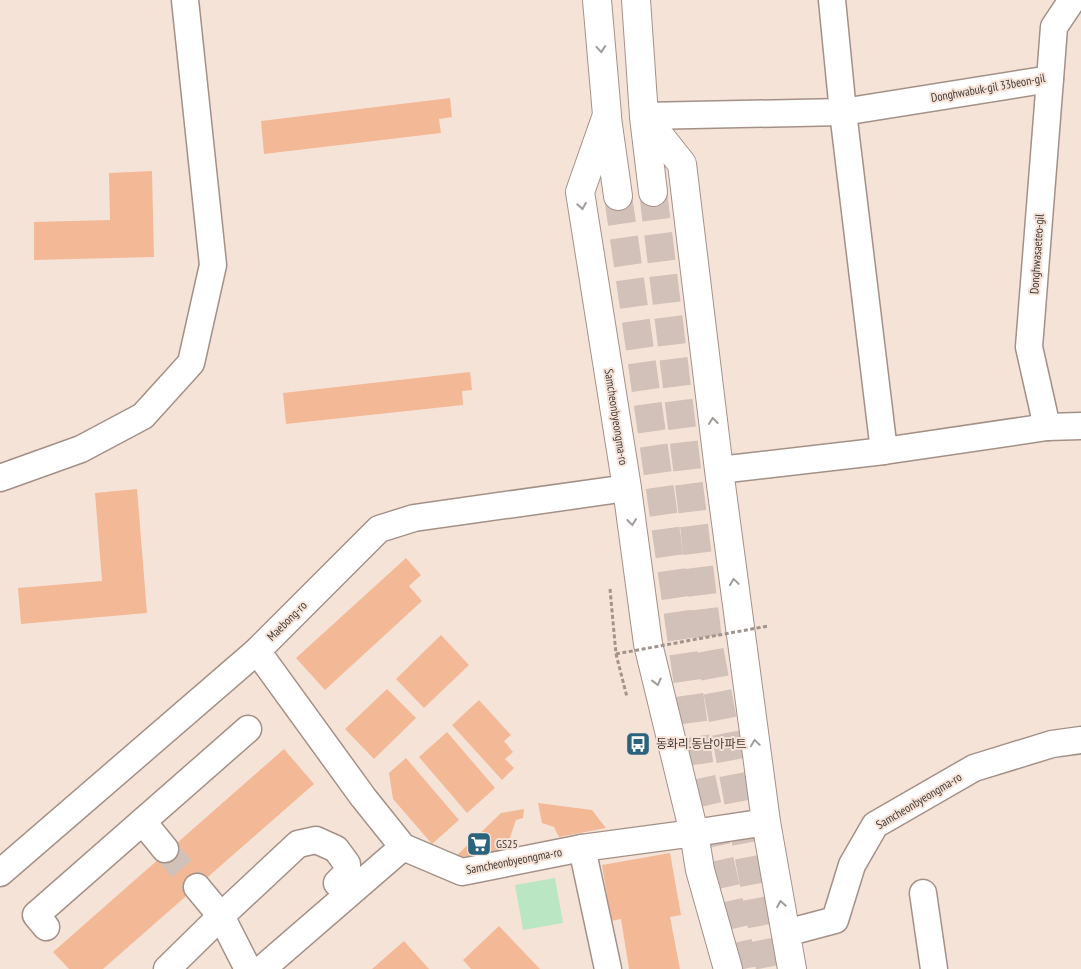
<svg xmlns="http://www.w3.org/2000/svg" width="1081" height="969" font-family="'PT Sans Narrow','Noto Sans KR',sans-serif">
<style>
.green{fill:#bbe6c4}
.building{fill:#f3b997}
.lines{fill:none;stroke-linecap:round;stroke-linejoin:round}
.minor-tunnel{stroke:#d2c1b8;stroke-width:26;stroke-dasharray:26 13;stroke-linecap:butt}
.major-tunnel{stroke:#d2c1b8;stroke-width:28;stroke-dasharray:28 14;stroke-linecap:butt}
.minor-casing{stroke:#a39188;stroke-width:29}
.major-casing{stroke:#a39188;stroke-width:30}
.path{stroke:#a1948c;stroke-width:3;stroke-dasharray:4 2.5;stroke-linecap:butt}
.minor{stroke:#fff;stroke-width:26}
.major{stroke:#fff;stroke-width:28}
.path-bridge{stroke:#a1948c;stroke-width:3;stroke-dasharray:4 2.5;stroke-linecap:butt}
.oneway{stroke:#a09c9a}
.labels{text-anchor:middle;stroke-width:4;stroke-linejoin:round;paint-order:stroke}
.street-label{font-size:12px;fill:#413a36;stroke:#f6e3d8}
.poi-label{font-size:12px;fill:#413a36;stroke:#f6e3d8;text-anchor:start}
</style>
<rect width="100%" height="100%" fill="#f6e3d8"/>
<polygon class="green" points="555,878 563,923 523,930 515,885"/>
<g class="building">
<polygon points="450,98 452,117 439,119 441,133 264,154 261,121"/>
<polygon points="152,171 154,257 34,260 34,222 110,220 109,173"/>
<polygon points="470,372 472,390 462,391 463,405 286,424 283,393"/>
<polygon points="137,489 147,613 21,624 18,588 102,581 95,493"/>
<polygon points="406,558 421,575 409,586 422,601 325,690 296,658"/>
<polygon points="441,635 469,665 424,708 396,679"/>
<polygon points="387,689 416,718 374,759 345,729"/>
<polygon points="479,700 511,735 504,741 513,752 505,759 514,768 502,780 452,725"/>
<polygon points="447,732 495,788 467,813 419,757"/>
<polygon points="284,749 314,784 103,969 69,969 53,952"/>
<polygon points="406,758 459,820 432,844 393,799 389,773"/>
<polygon points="538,803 592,810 606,828 559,837 554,827 542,823"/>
<polygon points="524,809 523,818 516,820 506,849 453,859 501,813"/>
<polygon points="670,853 681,915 670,917 680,969 629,969 621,919 611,921 602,865"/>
<polygon points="499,926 540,969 471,969 463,960"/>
<polygon points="404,941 429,969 372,969"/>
</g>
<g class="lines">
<polyline class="minor-tunnel" points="165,849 197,887"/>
<g class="major-tunnel">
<polyline points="653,192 709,647 770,969"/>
<polyline points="618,196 701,776 744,969"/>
</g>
<defs>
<g id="minor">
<polyline points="832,0 843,112 884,451"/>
<polyline points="644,116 843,112 1050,79 1054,27 1072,0"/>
<polyline points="1047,427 1029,347 1050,79"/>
<polyline points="719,470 884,451 1047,427 1081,426"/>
<polyline points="0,478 81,449 143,416 191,363 213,265 185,0"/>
<polyline points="257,651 363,797 403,847 462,872 582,848 694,833 766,822"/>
<polyline points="143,822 165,849"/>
<polyline points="582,848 608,969"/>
<polyline points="0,873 257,651 379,529 414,518 627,488"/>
<polyline points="197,887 221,916 248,969"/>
<polyline points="923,893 934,969"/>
<polyline points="46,927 36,915 248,729"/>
<polyline points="786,933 835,920 852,865 875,825 974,768 1052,744 1081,740"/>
<polyline points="167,969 221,916 298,844 316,840 336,849 347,864 347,873 337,883"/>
<polyline points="262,969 403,847"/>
</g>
<g id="major">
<polyline points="597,0 607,115 580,192 627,488 648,644 694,833 700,870 728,969"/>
<polyline points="636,0 644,116 682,164 719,470 766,822 792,969"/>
<polyline points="644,117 653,192"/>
<polyline points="607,118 618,196"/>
</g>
</defs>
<use href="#minor" class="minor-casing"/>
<use href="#major" class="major-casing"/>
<polyline class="path" points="610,589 616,654 627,697"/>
<use href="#minor" class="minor"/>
<use href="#major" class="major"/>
<polyline class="path-bridge" points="616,654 768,626"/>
</g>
<defs><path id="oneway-chevron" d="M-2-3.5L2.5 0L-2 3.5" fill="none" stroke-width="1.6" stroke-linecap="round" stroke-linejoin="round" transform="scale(1.25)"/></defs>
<g class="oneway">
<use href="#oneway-chevron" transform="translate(601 49) rotate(85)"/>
<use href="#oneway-chevron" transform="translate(582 206) rotate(81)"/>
<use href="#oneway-chevron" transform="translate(713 421) rotate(-97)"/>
<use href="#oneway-chevron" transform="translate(632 522) rotate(83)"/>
<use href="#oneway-chevron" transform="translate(734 582) rotate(-98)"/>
<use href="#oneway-chevron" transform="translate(657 682) rotate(76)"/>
<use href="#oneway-chevron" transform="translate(755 743) rotate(-98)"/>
<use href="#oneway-chevron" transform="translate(781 904) rotate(-100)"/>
</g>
<defs>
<symbol id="bus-square" viewBox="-11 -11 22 22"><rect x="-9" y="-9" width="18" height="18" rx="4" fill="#29647c" stroke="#f6e3d8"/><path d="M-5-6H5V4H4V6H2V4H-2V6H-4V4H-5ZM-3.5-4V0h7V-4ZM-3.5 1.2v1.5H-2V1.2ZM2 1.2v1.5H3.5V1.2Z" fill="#fff"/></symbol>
<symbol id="supermarket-square" viewBox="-11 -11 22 22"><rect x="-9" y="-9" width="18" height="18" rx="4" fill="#29647c" stroke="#f6e3d8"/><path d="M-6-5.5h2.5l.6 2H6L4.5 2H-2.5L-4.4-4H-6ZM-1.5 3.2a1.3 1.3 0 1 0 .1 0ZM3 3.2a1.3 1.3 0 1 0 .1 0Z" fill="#fff"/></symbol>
</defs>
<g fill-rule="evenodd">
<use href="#bus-square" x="624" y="730" width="28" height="28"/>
<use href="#supermarket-square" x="465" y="830" width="28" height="28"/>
</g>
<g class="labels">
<g class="street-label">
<text transform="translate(988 88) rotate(-10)" y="4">Donghwabuk-gil 33beon-gil</text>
<text transform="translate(1037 254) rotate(-86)" y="4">Donghwasaeteo-gil</text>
<text transform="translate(616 417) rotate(81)" y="4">Samcheonbyeongma-ro</text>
<text transform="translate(287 621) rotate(-45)" y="4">Maebong-ro</text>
<text transform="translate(919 801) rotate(-31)" y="4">Samcheonbyeongma-ro</text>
<text transform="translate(514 861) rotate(-11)" y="4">Samcheonbyeongma-ro</text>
</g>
<g class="poi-label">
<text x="656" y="748">동화리.동남아파트</text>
<text x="496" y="848">GS25</text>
</g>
</g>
</svg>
